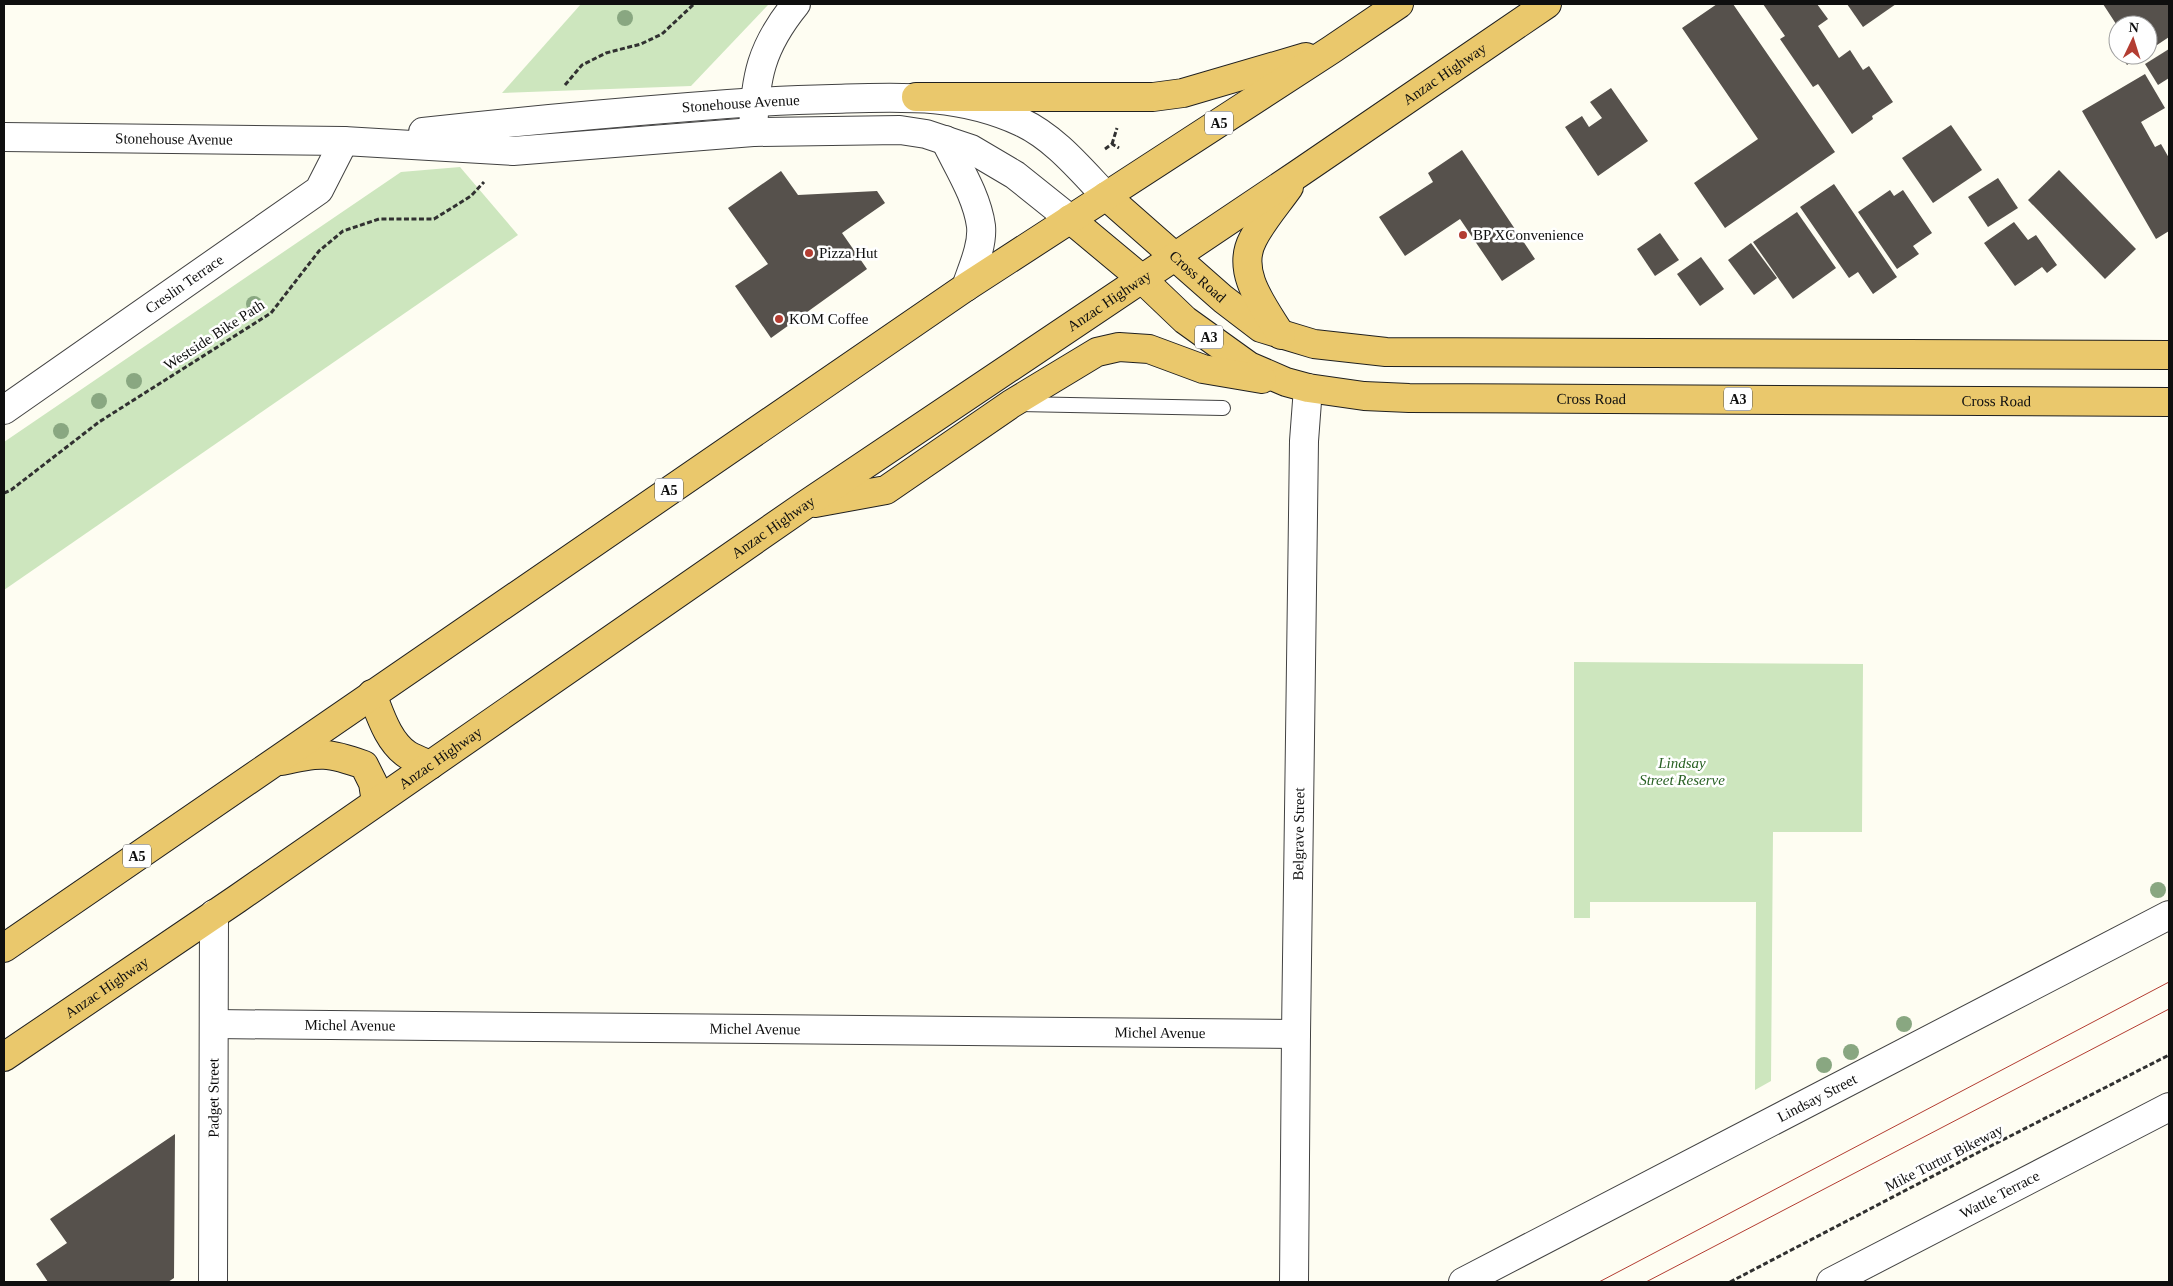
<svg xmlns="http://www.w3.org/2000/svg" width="2173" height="1286" font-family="Georgia,serif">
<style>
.green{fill:#cde6be}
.building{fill:#56514c}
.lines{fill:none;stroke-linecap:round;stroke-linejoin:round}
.service-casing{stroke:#424242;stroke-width:16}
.minor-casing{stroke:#424242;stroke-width:30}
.tertiary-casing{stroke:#424242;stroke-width:30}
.trunk-casing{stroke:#202020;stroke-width:30}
.path{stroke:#313131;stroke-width:3;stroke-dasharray:5 2.5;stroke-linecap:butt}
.service{stroke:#fff;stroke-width:14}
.minor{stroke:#fff;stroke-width:28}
.tertiary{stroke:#fff;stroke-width:28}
.trunk{stroke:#eac86c;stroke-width:28}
.tram{stroke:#b33d32;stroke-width:1}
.tree{fill:#89a781}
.poi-dot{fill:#b33d32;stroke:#fff;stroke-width:2}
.labels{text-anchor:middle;stroke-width:5;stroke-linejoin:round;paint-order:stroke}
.shield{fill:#fff;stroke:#575757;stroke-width:1}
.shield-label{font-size:14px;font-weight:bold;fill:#0f0f0f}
.street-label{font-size:15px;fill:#0f0f0f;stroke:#fff}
.poi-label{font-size:15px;fill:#0f0f0f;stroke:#fff;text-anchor:start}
.park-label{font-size:15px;font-style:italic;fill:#296124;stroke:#fff}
</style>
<rect width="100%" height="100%" fill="#fefdf2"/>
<g class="green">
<polygon points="581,4 769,4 691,86 502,93"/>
<polygon points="460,167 518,235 4,590 4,442 401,172"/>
<polygon points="1574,662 1863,664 1862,832 1773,832 1771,1081 1755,1090 1756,902 1590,902 1590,918 1574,918"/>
</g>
<g class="building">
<polygon points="1717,4 1733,4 1835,152 1725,228 1694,183 1758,139 1682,28"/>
<polygon points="1763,4 1817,4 1828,19 1818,26 1839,58 1850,50 1863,70 1869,66 1893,102 1872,116 1873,119 1852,134 1818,84 1813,87 1780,39 1785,36"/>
<polygon points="1847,4 1896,4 1863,27"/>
<polygon points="2103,4 2169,4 2169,37 2148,51 2148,25 2118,25 2118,27"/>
<polygon points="2169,49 2169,78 2158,85 2145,64"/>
<polygon points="2120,55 2141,55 2127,65"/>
<polygon points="2145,74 2165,108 2141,122 2155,147 2161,144 2169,158 2169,231 2156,239 2082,111"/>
<polygon points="1611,88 1648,141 1598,176 1565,127 1582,116 1589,127 1602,118 1590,102"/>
<polygon points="1951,125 1982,170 1933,203 1902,158"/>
<polygon points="1462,150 1535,259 1502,281 1460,219 1405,256 1379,217 1433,182 1428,173"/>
<polygon points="2059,170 2136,249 2105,279 2028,200"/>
<polygon points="781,171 798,195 877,191 885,203 842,233 867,269 771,338 735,286 768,264 728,208"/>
<polygon points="1998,178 2018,208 1988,227 1968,197"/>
<polygon points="1834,184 1897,277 1873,294 1858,272 1849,278 1800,207"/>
<polygon points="1890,190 1894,196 1903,190 1932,233 1913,246 1919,254 1897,269 1858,212"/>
<polygon points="1797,212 1836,268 1793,299 1753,242"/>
<polygon points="2014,222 2028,240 2036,235 2057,265 2047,273 2042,267 2015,286 1984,243"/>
<polygon points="1660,233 1679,260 1655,276 1637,249"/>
<polygon points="1751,243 1777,278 1754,295 1728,260"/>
<polygon points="1701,257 1724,289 1700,306 1677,274"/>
<polygon points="175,1134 174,1278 168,1282 48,1282 36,1264 67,1243 50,1219"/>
</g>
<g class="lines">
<defs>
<polyline id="service" points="1019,404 1223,408"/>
<g id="minor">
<path d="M753,132C755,77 761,47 796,4"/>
<path id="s1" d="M4,410L319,190L344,141"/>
<path id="s2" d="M214,1024L1296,1034"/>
<path id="s3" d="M213,1282L214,914"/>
<path id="s4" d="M1294,1282L1296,1034L1304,441L1308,388"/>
<path id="s5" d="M1463,1282L2169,915"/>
<path id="s6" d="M1831,1282L2169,1107"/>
</g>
<g id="tertiary">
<path id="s7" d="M423,132C512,122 600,114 689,107C737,103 785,100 832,99C901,97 957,93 1021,122C1055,138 1080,169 1106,196"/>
<path id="s8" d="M4,137L344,141L513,151L753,132L900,130L926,134L971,149L1015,175L1070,219"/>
<path d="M945,140C958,167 977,196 981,226C983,246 972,269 966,287"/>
</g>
<g id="trunk">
<polyline points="916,97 1153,97 1183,93 1306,57"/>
<path id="s9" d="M1106,196L1223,299L1261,328L1314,344L1386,352L2169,355"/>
<path id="s10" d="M1070,219L1142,279L1185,320L1249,366L1286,382L1308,388L1364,396L1409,398L2169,402"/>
<path d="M1281,335C1264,307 1235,272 1253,239C1262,221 1277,204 1289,187"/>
<polyline points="815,503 886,490 1011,404 1097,352 1119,347 1149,349 1203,369 1262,379"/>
<path d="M372,694C380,714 388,742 408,755C415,759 423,762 430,765"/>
<path d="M282,761C320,752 328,752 364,765L373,783L376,802"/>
<polyline points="4,948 966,287 1331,50 1399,4"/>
<path id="s11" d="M4,1057L237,899L805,505L1298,174L1547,4"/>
</g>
</defs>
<use href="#service" class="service-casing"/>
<use href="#minor" class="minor-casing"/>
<use href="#tertiary" class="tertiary-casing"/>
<use href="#trunk" class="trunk-casing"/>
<g class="path">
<polyline points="565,85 582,65 606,53 641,44 662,34 694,4"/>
<polyline points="1112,144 1117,128"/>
<polyline points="1105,149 1112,144 1119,148"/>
<polyline points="4,493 11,490 99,422 271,313 319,251 343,231 379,219 434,219 471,196 484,182"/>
<polyline points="1730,1282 1979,1152 2169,1055"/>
</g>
<use href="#service" class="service"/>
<use href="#minor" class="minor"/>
<use href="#tertiary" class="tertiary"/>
<use href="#trunk" class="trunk"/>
<g class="tram">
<polyline points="1599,1282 2169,982"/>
<polyline points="1646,1282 2169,1009"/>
</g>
</g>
<g class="tree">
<circle cx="625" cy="18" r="8"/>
<circle cx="254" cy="304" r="8"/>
<circle cx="134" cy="381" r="8"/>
<circle cx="99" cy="401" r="8"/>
<circle cx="61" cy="431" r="8"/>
<circle cx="2158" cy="890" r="8"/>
<circle cx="1904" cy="1024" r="8"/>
<circle cx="1851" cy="1052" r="8"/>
<circle cx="1824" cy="1065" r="8"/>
</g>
<g class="poi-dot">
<circle cx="1463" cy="235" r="5"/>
<circle cx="809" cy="253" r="5"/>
<circle cx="779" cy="319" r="5"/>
</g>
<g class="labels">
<g class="shield">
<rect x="1205" y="111.5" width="28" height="23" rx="4"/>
<rect x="1195" y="325.5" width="28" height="23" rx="4"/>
<rect x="1724" y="387.5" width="28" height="23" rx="4"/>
<rect x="655" y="478.5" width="28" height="23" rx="4"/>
<rect x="123" y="844.5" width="28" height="23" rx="4"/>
</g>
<g class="shield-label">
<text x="1219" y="128">A5</text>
<text x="1209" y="342">A3</text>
<text x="1738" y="404">A3</text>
<text x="669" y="495">A5</text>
<text x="137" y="861">A5</text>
</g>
<g class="street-label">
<text dy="5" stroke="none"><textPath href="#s11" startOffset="1744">Anzac Highway</textPath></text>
<text dy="5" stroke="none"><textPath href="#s7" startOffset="319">Stonehouse Avenue</textPath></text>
<text dy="5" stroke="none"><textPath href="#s8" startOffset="170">Stonehouse Avenue</textPath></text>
<text dy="5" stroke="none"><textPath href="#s9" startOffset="122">Cross Road</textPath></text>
<text dy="5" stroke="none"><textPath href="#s1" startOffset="220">Creslin Terrace</textPath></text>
<text dy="5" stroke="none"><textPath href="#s11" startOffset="1339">Anzac Highway</textPath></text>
<text transform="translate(214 335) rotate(-33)" y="5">Westside Bike Path</text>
<text dy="5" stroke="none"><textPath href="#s10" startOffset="579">Cross Road</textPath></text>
<text dy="5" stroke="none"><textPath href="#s10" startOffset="984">Cross Road</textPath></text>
<text dy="5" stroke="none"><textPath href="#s11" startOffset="934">Anzac Highway</textPath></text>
<text dy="5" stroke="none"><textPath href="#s11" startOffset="529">Anzac Highway</textPath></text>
<text dy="5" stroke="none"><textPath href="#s4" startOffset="448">Belgrave Street</textPath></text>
<text dy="5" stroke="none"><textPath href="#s11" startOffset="124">Anzac Highway</textPath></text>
<text dy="5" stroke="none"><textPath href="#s2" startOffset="136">Michel Avenue</textPath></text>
<text dy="5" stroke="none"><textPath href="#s2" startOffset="541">Michel Avenue</textPath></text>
<text dy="5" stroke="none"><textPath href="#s2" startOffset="946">Michel Avenue</textPath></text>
<text dy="5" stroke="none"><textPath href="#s3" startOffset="184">Padget Street</textPath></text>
<text dy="5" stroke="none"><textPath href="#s5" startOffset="399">Lindsay Street</textPath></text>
<text transform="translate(1944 1158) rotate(-27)" y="5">Mike Turtur Bikeway</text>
<text dy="5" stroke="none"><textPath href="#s6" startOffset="190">Wattle Terrace</textPath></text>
</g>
<g class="poi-label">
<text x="1473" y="240">BP XConvenience</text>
<text x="819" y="258">Pizza Hut</text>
<text x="789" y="324">KOM Coffee</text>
</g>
<g class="park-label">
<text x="1682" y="768">Lindsay<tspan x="1682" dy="17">Street Reserve</tspan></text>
</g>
</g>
<rect width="2173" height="1286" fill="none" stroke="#0f0f0f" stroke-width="10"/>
<g transform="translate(2133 40) rotate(4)"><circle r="24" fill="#ffffff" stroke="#9f9f9f"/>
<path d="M0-4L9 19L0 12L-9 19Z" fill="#b33d32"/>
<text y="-8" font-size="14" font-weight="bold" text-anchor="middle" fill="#0f0f0f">N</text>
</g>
</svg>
